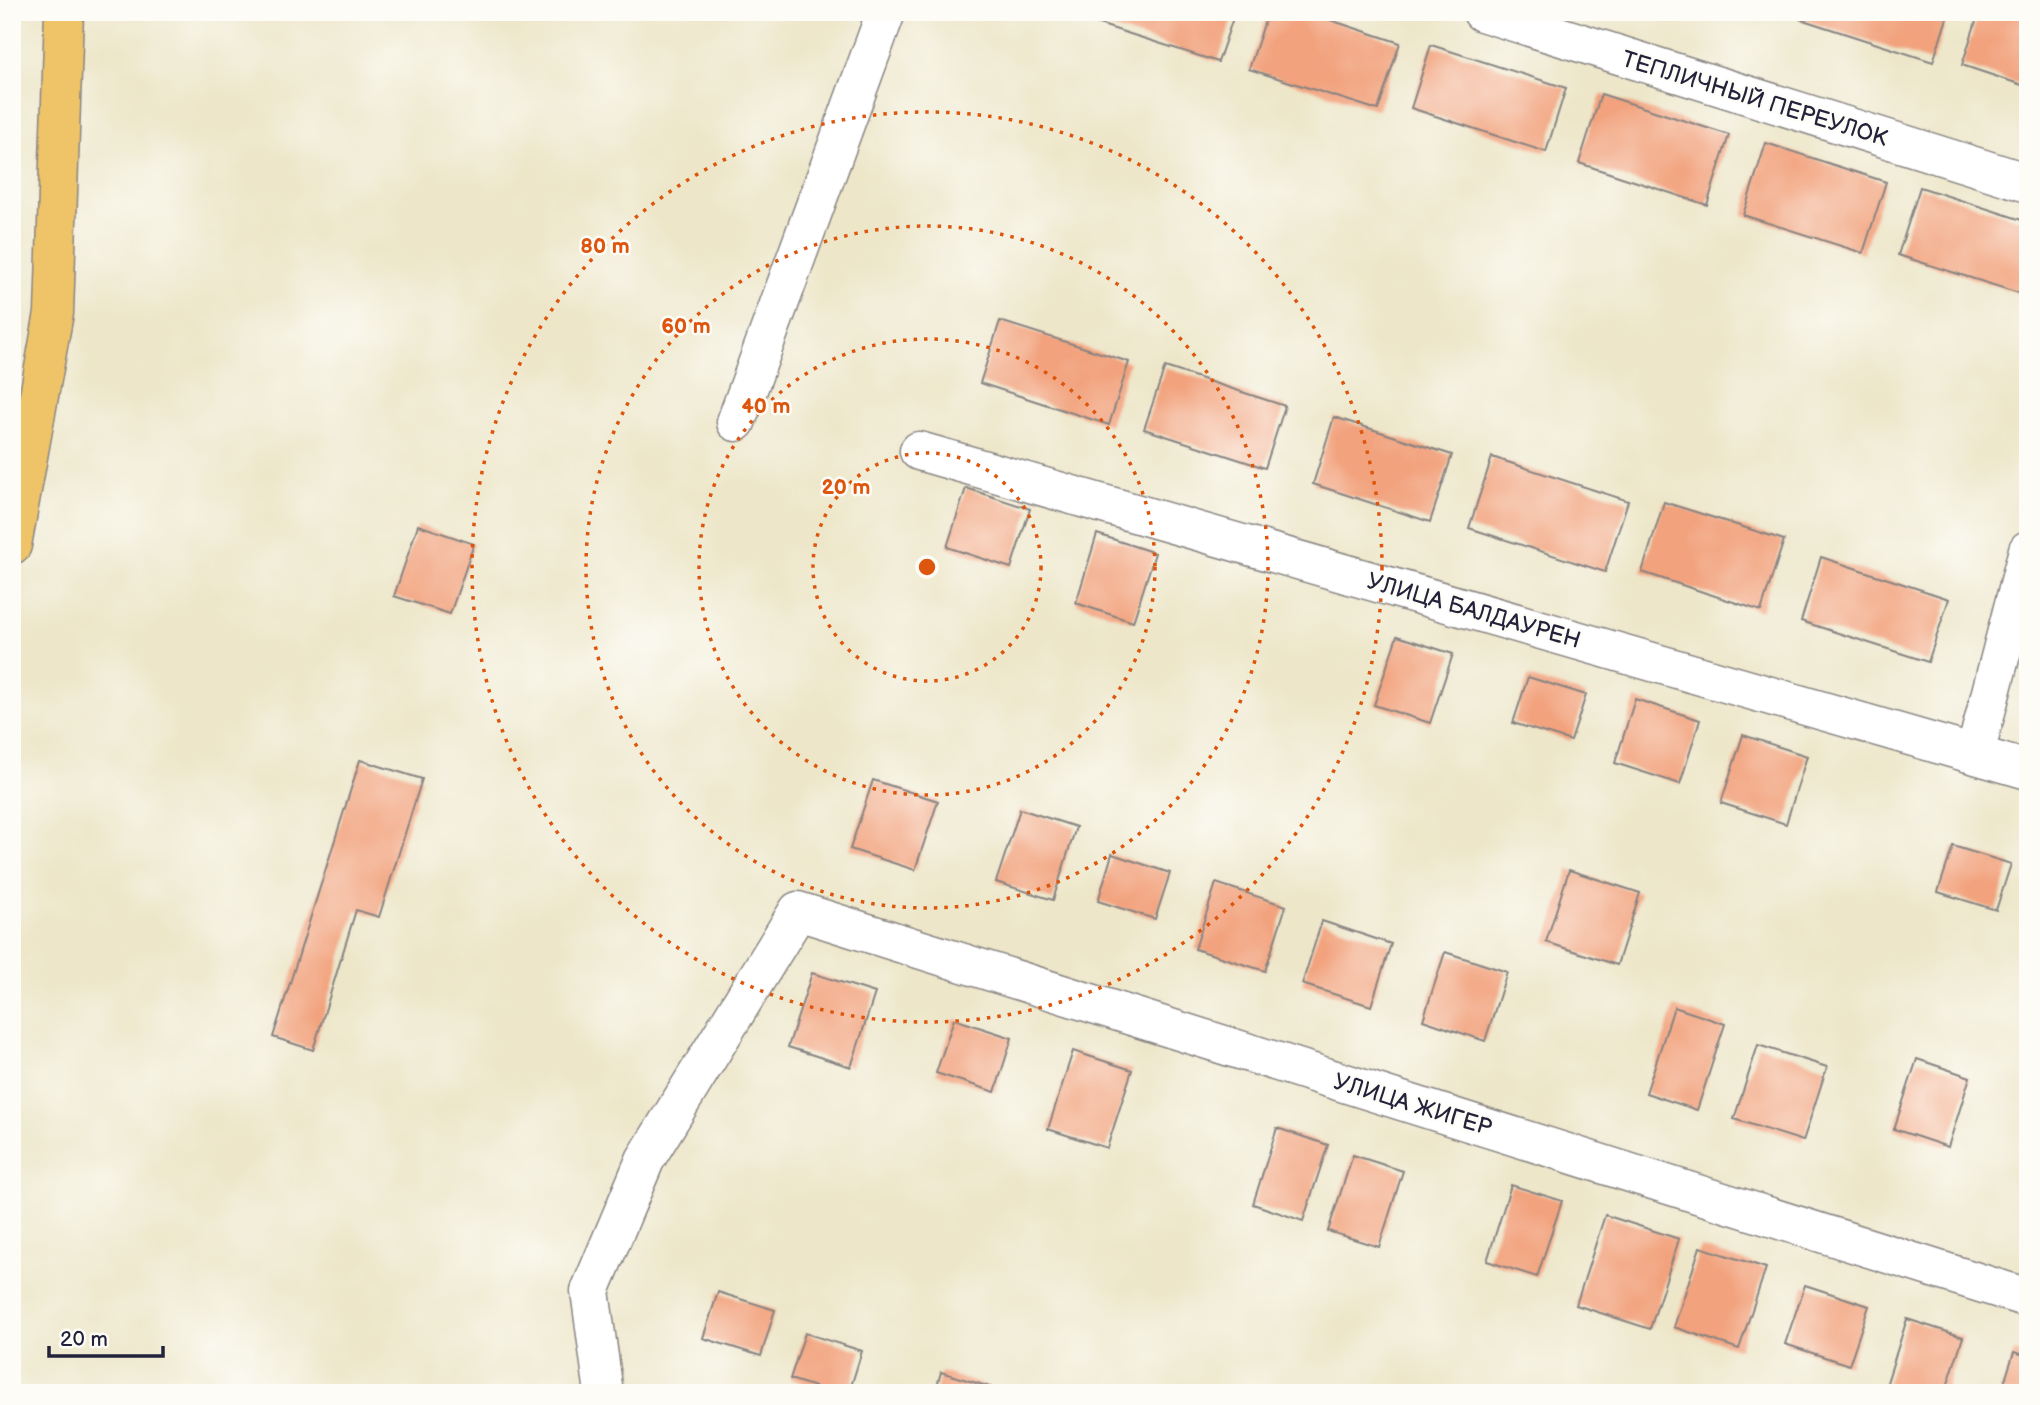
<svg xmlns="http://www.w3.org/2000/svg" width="2040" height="1405" font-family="'Balsamiq Sans',sans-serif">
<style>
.building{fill:#f2a27d}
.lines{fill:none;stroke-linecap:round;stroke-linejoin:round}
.minor-casing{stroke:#888482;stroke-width:41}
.major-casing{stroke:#888482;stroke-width:41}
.minor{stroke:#fff;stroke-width:38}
.major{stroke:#efc469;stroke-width:38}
.ring{fill:none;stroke:#de560e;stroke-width:3.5;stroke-dasharray:3.5 7}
.labels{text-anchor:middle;stroke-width:5;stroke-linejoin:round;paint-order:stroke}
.street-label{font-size:23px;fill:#22223b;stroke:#fdfcf7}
.centre{fill:#de560e;stroke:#fdfcf7;stroke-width:3.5}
.ring-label{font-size:21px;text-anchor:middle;font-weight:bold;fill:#de560e;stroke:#fdfcf7;stroke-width:5;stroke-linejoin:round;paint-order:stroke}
</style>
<rect width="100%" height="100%" fill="#fdfcf7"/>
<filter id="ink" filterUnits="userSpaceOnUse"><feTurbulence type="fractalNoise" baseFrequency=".0143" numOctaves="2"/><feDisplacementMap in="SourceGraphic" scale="14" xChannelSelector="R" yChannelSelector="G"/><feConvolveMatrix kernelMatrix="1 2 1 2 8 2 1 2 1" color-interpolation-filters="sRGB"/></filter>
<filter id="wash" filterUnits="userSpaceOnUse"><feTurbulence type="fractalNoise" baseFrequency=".00686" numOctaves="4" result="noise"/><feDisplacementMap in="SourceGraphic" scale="28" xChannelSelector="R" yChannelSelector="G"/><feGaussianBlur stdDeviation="1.57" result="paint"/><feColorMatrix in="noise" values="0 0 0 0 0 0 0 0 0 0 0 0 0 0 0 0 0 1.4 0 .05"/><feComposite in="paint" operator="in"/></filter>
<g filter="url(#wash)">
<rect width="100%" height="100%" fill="#ede6c9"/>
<g id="blocks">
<g class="building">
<polygon points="1082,12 1235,12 1218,62 1080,18"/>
<polygon points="1268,12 1306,12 1400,43 1378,110 1249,69"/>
<polygon points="1802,12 1949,12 1933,62 1800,19"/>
<polygon points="1979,12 2017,12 2028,16 2028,87 1962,65"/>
<polygon points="1431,45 1566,88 1546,152 1411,108"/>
<polygon points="1601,94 1729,135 1707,205 1579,163"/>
<polygon points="1766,143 1886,182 1863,253 1743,215"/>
<polygon points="1920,187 2028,222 2028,296 1898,255"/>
<polygon points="1000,321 1129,362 1109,425 980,383"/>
<polygon points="1165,367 1285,406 1265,468 1144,429"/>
<polygon points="1334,417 1452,455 1430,522 1313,484"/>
<polygon points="1492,457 1628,501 1605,572 1469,528"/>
<polygon points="966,488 1030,509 1011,568 947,547"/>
<polygon points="1664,502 1784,540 1761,611 1642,572"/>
<polygon points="418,525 474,544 450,614 394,596"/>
<polygon points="1097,534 1155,553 1133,622 1076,603"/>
<polygon points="1821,557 1949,599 1928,662 1801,621"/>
<polygon points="1397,636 1453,654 1430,723 1374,705"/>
<polygon points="1528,677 1586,695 1571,741 1513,723"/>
<polygon points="1635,699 1700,720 1680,784 1615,763"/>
<polygon points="1743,735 1807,756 1786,824 1721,803"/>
<polygon points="360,760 422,779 379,917 356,910 313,1050 273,1037"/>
<polygon points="873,780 938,801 915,870 850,849"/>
<polygon points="1020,809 1076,827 1053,900 996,882"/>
<polygon points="1953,846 2011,864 1996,910 1938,892"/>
<polygon points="1112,854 1170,873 1155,919 1098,901"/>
<polygon points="1569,870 1640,893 1617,965 1546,942"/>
<polygon points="1216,883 1286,906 1265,971 1195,949"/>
<polygon points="1322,921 1391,944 1371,1006 1302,984"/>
<polygon points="1445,952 1507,972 1485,1041 1423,1020"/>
<polygon points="812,973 875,993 851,1067 788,1047"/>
<polygon points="1674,1007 1725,1024 1697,1110 1646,1093"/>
<polygon points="954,1019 1012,1038 995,1092 936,1073"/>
<polygon points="1758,1045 1827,1067 1803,1141 1734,1119"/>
<polygon points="1073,1051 1132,1070 1107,1148 1048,1129"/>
<polygon points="1917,1059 1970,1077 1948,1147 1894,1129"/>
<polygon points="1277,1128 1328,1145 1303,1221 1253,1204"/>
<polygon points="1353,1155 1403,1171 1379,1247 1328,1231"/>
<polygon points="1511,1185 1562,1201 1537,1277 1487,1261"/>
<polygon points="1605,1215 1679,1239 1650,1329 1576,1305"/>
<polygon points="1700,1247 1766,1268 1739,1349 1674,1327"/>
<polygon points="1805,1285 1869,1306 1849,1365 1785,1344"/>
<polygon points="718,1292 775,1310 761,1356 703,1338"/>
<polygon points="1907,1319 1963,1337 1945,1393 1896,1393 1885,1389"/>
<polygon points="805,1333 862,1351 849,1393 834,1393 790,1379"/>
<polygon points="2014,1352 2028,1356 2028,1393 2001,1393"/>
<polygon points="941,1372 999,1390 998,1393 935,1393"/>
</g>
</g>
</g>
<g filter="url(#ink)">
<use href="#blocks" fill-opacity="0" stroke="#888482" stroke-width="2"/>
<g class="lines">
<defs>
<g id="minor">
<polyline points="1482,12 2028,183"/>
<polyline points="736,422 886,12"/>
<polyline points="919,451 2028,770"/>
<polyline points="1975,754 2028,550"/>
<polyline points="604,1393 590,1291 645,1160 798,911 2028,1298"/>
</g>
<polyline id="major" points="12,545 54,313 64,12"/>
</defs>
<use href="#minor" class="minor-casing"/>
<use href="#major" class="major-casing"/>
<use href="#minor" class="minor"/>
<use href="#major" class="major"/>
</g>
</g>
<g class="ring">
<circle cx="927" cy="567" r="114"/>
<circle cx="927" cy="567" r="228"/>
<circle cx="927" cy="567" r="341"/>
<circle cx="927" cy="567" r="455"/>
</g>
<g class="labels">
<g class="street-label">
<text transform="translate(1755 98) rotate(17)" y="8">ТЕПЛИЧНЫЙ ПЕРЕУЛОК</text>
<text transform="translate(1474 610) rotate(16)" y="8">УЛИЦА БАЛДАУРЕН</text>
<text transform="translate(1413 1104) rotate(17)" y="8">УЛИЦА ЖИГЕР</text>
</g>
</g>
<circle cx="927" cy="567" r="10" class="centre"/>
<g class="ring-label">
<text x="605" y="253">80 m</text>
<text x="686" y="333">60 m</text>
<text x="766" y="413">40 m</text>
<text x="846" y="494">20 m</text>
</g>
<rect width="2040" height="1405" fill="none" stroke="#fdfcf7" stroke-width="42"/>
<path d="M49 1346v10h114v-10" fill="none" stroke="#22223b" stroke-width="3.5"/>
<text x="60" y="1346" font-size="21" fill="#22223b" stroke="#fdfcf7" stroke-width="5" paint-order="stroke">20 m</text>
</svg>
